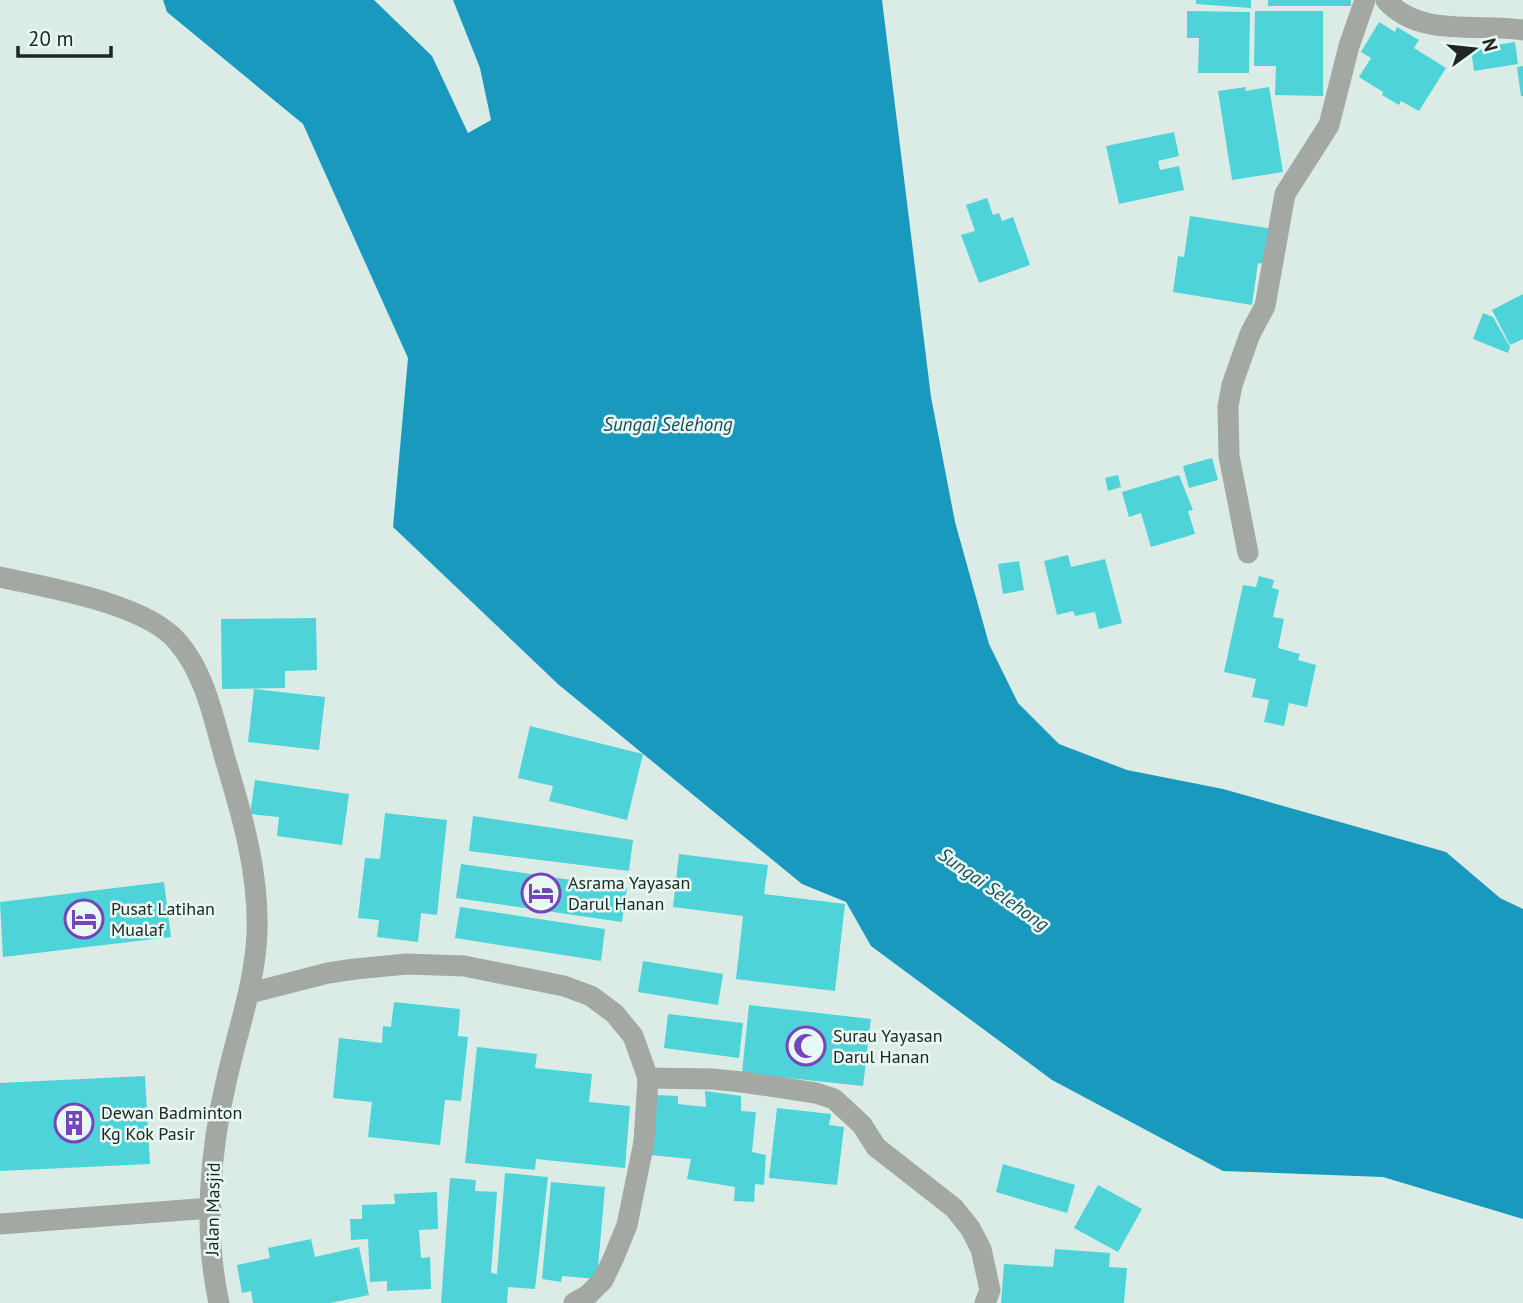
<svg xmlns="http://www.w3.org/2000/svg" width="1523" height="1303" font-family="'PT Sans',sans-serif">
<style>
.water{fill:#1a99be}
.building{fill:#4dd3d8}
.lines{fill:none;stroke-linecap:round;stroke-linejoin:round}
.minor{stroke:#a3a8a3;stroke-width:21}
.labels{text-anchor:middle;stroke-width:5;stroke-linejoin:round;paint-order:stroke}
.poi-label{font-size:18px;fill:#202624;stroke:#e8f9f3;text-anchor:start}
.street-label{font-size:18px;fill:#202624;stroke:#e8f9f3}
.water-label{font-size:19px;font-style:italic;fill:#1b4b5b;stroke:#e8f9f3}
</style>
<rect width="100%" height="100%" fill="#dbece6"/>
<polygon class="water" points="163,0 374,0 432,56 468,133 491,120 480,68 453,0 882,0 931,397 955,522 989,644 1018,703 1059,744 1127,770 1223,789 1446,852 1500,898 1523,909 1523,1219 1383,1177 1223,1171 1052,1080 871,946 846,902 802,884 559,685 393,527 408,358 303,124 167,12"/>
<g class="building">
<polygon points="1196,0 1251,0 1251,8 1196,4"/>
<rect x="1268" y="0" width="83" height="6"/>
<polygon points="1187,11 1250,12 1249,73 1198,73 1199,38 1187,38"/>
<polygon points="1255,11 1323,11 1323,96 1275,95 1276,66 1254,66"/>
<polygon points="1379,22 1395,32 1397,27 1419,40 1414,48 1446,68 1419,111 1401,101 1399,105 1382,95 1383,92 1359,77 1371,58 1361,52"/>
<polygon points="1515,42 1518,64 1474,71 1471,49"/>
<polygon points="1523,66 1523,96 1521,96 1517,67"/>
<polygon points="1246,87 1245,91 1269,87 1283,172 1232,180 1218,91"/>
<polygon points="1174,132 1179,156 1158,161 1160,170 1179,166 1184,190 1119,204 1106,146"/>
<polygon points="987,198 993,215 999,213 1002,221 1013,217 1030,265 979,283 961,235 975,231 966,205"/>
<polygon points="1190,216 1274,229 1268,265 1258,263 1252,305 1173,292 1178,256 1184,257"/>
<polygon points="1523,294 1523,339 1510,345 1492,310"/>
<polygon points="1483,313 1493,317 1510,347 1508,353 1473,339"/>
<polygon points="1212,458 1218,480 1189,488 1183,466"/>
<polygon points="1118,475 1121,487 1108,491 1105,478"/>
<polygon points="1179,475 1193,510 1188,511 1195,534 1151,547 1141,513 1129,517 1122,492"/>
<polygon points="1068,555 1071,567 1105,559 1122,623 1099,629 1095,612 1075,616 1073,611 1057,615 1044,561"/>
<polygon points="1019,561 1024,590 1003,594 998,564"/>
<polygon points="1259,576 1274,580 1272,588 1279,590 1273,617 1284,619 1278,648 1300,654 1298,660 1316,665 1307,707 1289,703 1284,726 1264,722 1269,700 1252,697 1256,679 1224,672 1243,585 1256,587"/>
<polygon points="316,618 317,670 285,671 285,688 222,689 221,619"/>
<polygon points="254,689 325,697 319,750 248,742"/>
<polygon points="530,726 643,754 627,820 549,801 553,786 518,778"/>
<polygon points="255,780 349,794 342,845 277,836 279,817 250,814"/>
<polygon points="385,813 447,820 437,915 421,913 418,942 377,937 379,920 358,918 365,858 380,859"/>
<polygon points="473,816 633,840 629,871 469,851"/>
<polygon points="679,854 768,865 764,894 845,904 835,991 736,979 743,916 673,907"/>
<polygon points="461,864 627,888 622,922 456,898"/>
<polygon points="164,882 171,937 3,957 0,902"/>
<polygon points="460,907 605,929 601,961 455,938"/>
<polygon points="643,961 723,974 718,1005 638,992"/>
<polygon points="394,1002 460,1009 458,1036 468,1037 461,1101 445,1100 440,1145 368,1137 372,1102 333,1098 339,1038 382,1043 383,1026 391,1027"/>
<polygon points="749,1005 871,1019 863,1086 742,1073"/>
<polygon points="668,1014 743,1023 739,1058 664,1048"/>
<polygon points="477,1047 537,1054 535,1068 592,1074 589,1102 630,1106 625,1168 536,1159 535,1170 465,1163"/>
<polygon points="145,1076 150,1164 0,1171 0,1083"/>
<polygon points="705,1091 741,1096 741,1111 756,1112 752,1152 766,1155 764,1185 755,1184 754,1202 734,1201 735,1187 687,1179 691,1159 651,1155 657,1095 678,1096 678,1104 706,1107"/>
<polygon points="777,1108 831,1114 829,1125 844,1127 837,1185 769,1178"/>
<polygon points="1003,1164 1075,1185 1067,1213 996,1192"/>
<polygon points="505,1173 548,1177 535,1289 508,1287 507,1303 441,1303 450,1178 476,1180 475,1191 497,1192 491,1273 497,1274"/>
<polygon points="551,1182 605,1187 597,1279 562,1276 561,1282 542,1279"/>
<polygon points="1098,1185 1142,1209 1118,1252 1074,1228"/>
<polygon points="437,1192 438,1229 419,1230 421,1258 430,1257 431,1289 387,1291 387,1281 370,1282 368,1239 351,1240 350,1219 362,1219 362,1205 395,1204 394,1194"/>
<polygon points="311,1239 315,1257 359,1247 369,1295 330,1303 253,1303 251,1291 242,1293 237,1265 270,1258 268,1248"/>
<polygon points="1055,1249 1110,1253 1109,1267 1127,1268 1124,1303 1001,1303 1004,1264 1053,1267"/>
</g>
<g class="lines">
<g class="minor">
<path d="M1386,0C1419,38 1479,23 1523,30"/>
<polyline points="1248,553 1229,456 1228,406 1232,385 1250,334 1265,306 1285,194 1329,125 1349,46 1365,0"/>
<path d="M0,577C48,588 144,603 177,641C206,674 214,721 226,762C243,818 259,874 257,933C255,983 238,1029 227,1078C210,1149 203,1231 219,1303"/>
<polyline points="250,993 328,973 355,969 407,964 464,966 564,986 591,996 615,1014 633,1036 648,1078 644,1142 627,1225 614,1257 603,1280 588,1295 574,1303"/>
<polyline points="648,1078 712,1079 742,1082 816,1093 834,1099 862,1125 876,1147 954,1208 970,1228 981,1249 990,1290 985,1303"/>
<polyline points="0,1224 211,1208"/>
</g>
</g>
<defs>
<symbol id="hotel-ring" viewBox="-11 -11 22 22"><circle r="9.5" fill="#e8f9f3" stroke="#7844bb" stroke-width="1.5"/><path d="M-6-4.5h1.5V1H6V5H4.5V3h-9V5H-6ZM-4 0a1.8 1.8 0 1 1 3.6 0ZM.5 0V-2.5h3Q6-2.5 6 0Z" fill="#7844bb"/></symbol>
<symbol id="mosque-ring" viewBox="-11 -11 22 22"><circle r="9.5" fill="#e8f9f3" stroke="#7844bb" stroke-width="1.5"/><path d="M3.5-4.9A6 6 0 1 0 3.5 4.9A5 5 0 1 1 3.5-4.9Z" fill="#7844bb"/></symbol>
<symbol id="building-ring" viewBox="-11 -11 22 22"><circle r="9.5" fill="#e8f9f3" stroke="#7844bb" stroke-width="1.5"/><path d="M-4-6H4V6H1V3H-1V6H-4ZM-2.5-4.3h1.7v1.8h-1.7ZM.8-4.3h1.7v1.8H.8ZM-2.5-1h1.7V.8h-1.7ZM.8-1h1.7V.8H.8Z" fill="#7844bb"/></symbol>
</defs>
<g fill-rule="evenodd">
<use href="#hotel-ring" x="519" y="871" width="44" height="44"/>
<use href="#hotel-ring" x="62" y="897" width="44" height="44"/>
<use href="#mosque-ring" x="784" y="1024" width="44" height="44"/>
<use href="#building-ring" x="52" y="1101" width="44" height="44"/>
</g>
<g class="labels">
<g class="poi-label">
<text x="568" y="889">Asrama Yayasan<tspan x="568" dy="21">Darul Hanan</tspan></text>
<text x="111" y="915">Pusat Latihan<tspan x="111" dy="21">Mualaf</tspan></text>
<text x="833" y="1042">Surau Yayasan<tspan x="833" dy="21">Darul Hanan</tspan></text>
<text x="101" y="1119">Dewan Badminton<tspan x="101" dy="21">Kg Kok Pasir</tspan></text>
</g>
<g class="street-label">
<text transform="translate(213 1209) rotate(-89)" y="6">Jalan Masjid</text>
</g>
<g class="water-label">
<text x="668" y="431">Sungai Selehong</text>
<text transform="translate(994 889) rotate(35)" y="7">Sungai Selehong</text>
</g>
</g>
<g transform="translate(1474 49) rotate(75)" stroke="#e8f9f3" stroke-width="5" paint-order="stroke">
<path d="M0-5L12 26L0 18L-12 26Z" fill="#202624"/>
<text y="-10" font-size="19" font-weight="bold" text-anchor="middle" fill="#202624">N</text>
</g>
<path d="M18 46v10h93v-10" fill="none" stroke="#202624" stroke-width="3.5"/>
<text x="28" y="46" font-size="21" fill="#202624" stroke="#e8f9f3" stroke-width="5" paint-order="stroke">20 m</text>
</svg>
